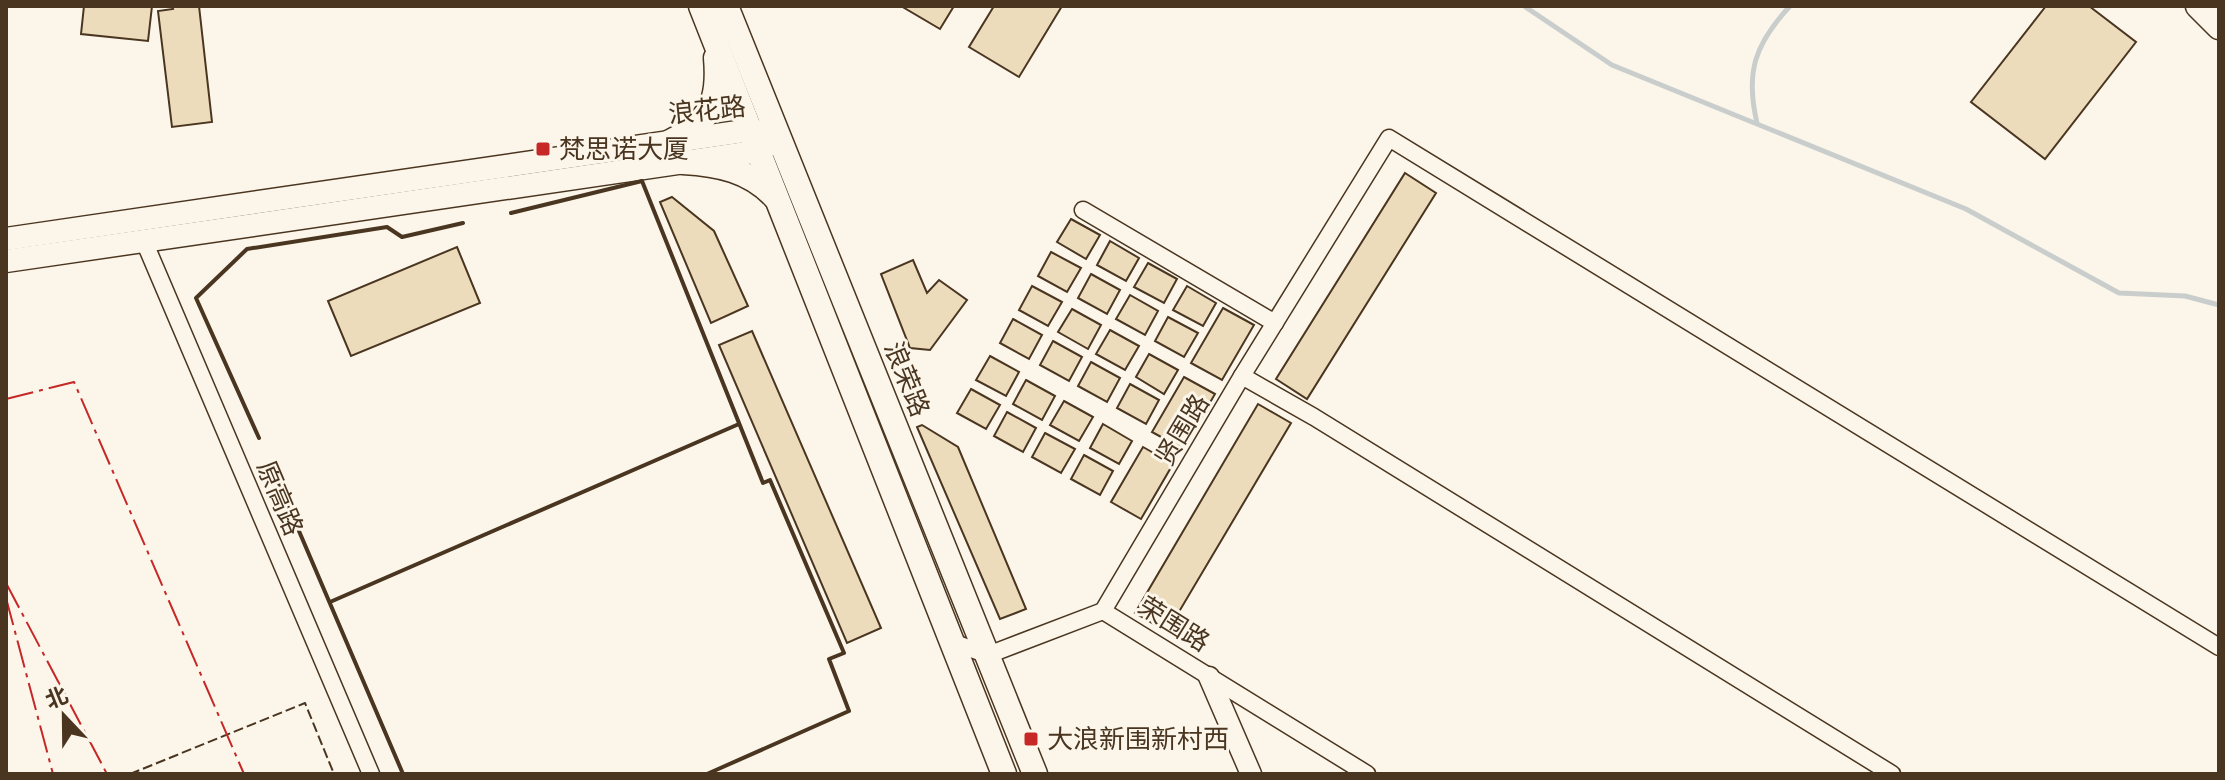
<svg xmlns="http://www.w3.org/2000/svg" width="2225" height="780" font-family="Montserrat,'Noto Sans SC',sans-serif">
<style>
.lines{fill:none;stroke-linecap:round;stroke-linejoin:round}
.stream{stroke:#c9cecd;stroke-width:5}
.building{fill:#ecdcbc;stroke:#4a3520;stroke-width:2}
.minor-casing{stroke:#4a3520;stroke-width:19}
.tertiary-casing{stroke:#4a3520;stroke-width:23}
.secondary-casing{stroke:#4a3520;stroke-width:25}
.primary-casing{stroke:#4a3520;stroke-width:27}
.minor{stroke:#fbf6e9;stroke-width:16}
.tertiary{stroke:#fbf6e9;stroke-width:20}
.secondary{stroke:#fbf6e9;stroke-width:22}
.primary{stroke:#fbf6e9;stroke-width:24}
.fence{stroke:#4a3520;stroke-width:2;stroke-dasharray:10 4;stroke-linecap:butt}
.wall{stroke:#4a3520;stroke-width:4}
.power{stroke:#c62828;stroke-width:2;stroke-dasharray:28 6 4 6;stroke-linecap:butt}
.poi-dot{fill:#c62828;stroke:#fbf6e9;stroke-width:3}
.labels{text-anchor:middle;stroke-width:6;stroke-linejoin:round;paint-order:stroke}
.street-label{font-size:26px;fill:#4a3520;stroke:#fbf6e9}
.poi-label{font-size:26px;fill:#4a3520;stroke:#fbf6e9;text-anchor:start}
</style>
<rect width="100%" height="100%" fill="#fbf6e9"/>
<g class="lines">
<g class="stream">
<polyline points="1524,6 1612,65 1966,209 2119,293 2185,296 2219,305"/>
<path d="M1757,123C1745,72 1755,44 1790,6"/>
</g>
</g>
<g class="building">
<polygon points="84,6 152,6 148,41 81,34"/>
<polygon points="172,6 199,6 212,122 172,127 158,11 173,9"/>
<polygon points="901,6 954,6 940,29"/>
<polygon points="994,6 1062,6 1019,77 969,47"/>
<polygon points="2046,6 2089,6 2136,42 2045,159 1971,102"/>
<polygon points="1405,173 1436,193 1307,399 1276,379"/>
<polygon points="672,197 714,231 748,306 711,323 660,202"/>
<polygon points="1071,219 1100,235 1086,259 1057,242"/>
<polygon points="1110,241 1139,258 1126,281 1097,265"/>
<polygon points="457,247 480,303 351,356 328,301"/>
<polygon points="1051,252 1081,268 1067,292 1038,276"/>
<polygon points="913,260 927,293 939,280 967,300 930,350 910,348 881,274"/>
<polygon points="1148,263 1177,279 1164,303 1134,287"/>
<polygon points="1091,274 1120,290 1107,314 1078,298"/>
<polygon points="1032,286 1062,302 1048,326 1019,310"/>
<polygon points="1187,286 1216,303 1203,326 1173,310"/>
<polygon points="1130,295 1158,311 1145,335 1116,319"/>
<polygon points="1223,308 1254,325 1222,380 1191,363"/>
<polygon points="1072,309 1101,325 1088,349 1058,332"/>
<polygon points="1168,317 1198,333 1184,357 1155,341"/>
<polygon points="1013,319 1042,335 1029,359 1000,343"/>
<polygon points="1110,330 1139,346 1125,370 1096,354"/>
<polygon points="752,331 881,628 847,643 719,345"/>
<polygon points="1053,341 1082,357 1069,381 1040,365"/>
<polygon points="1149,354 1178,370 1164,394 1136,377"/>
<polygon points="990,356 1019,372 1006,396 976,380"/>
<polygon points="1091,362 1120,378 1107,402 1078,386"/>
<polygon points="1184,377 1215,394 1183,449 1152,432"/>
<polygon points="1026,380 1055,396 1042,420 1013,404"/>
<polygon points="1130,384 1159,400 1146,424 1117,408"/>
<polygon points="971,389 1000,405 986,429 957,413"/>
<polygon points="1064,401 1093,417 1079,441 1050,425"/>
<polygon points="1258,404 1291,423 1167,632 1135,613"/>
<polygon points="1007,412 1036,428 1023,452 994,436"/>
<polygon points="1103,424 1132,441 1119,464 1090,448"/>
<polygon points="922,425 958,447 1026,609 1000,619 917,427"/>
<polygon points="1045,433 1075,449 1061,473 1032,457"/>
<polygon points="1143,447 1173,464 1141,519 1111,502"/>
<polygon points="1084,455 1113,471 1100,495 1071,479"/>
</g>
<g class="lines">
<defs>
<g id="minor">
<polyline points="1083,210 1275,323"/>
<polyline points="144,241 371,774"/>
<polyline points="1242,376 1314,417 1892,774"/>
<polyline points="1103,611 1367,774"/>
<polyline points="952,642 988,655 1103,611 1242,376 1389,138 2219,647"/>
</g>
<polyline id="tertiary" points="1209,677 1251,774"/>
<g id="secondary">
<polyline points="6,239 751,130 766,133"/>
<polyline points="6,261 760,151 773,140"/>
</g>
<g id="primary">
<polyline points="701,6 1004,774"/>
<polyline points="726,6 1035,774"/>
<polyline points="2198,6 2219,27"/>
<path d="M670,142C710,122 720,102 716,58"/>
<path d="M683,162C718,164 750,170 775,197"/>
</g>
</defs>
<use href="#minor" class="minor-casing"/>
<use href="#tertiary" class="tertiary-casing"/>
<use href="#secondary" class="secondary-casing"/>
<use href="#primary" class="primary-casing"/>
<use href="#minor" class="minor"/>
<use href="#tertiary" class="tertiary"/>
<use href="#secondary" class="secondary"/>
<use href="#primary" class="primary"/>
<polyline class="fence" points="130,774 305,703 334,774"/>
<g class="wall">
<polyline points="511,213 642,181 763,483 770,480 844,653 829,659 849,711 707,774"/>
<polyline points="259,438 196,298 247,249 387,227 402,237 463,223"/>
<polyline points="272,468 403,774"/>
<polyline points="330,602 739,424"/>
</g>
<g class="power">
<polyline points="6,399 74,382 244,774"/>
<polyline points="6,583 107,774"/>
<polyline points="6,598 53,774"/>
</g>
</g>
<g class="poi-dot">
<rect x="535" y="141" width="16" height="16" rx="4"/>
<rect x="1023" y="731" width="16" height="16" rx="4"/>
</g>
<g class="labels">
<g class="street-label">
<text transform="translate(707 110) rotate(-6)" y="9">浪花路</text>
<text transform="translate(907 379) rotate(68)" y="9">浪荣路</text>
<text transform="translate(1182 430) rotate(-59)" y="9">贤围路</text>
<text transform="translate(280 498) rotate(67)" y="9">原高路</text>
<text transform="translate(1174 624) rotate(32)" y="9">荣围路</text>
</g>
<g class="poi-label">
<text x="559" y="158">梵思诺大厦</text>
<text x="1047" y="748">大浪新围新村西</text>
</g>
</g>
<rect width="2225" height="780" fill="none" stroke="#4a3520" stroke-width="16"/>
<g transform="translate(64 716) rotate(338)" stroke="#fbf6e9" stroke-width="6" paint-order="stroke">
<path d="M0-6L14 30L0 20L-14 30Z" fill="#4a3520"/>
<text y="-12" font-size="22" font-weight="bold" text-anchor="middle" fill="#4a3520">北</text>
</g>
</svg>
